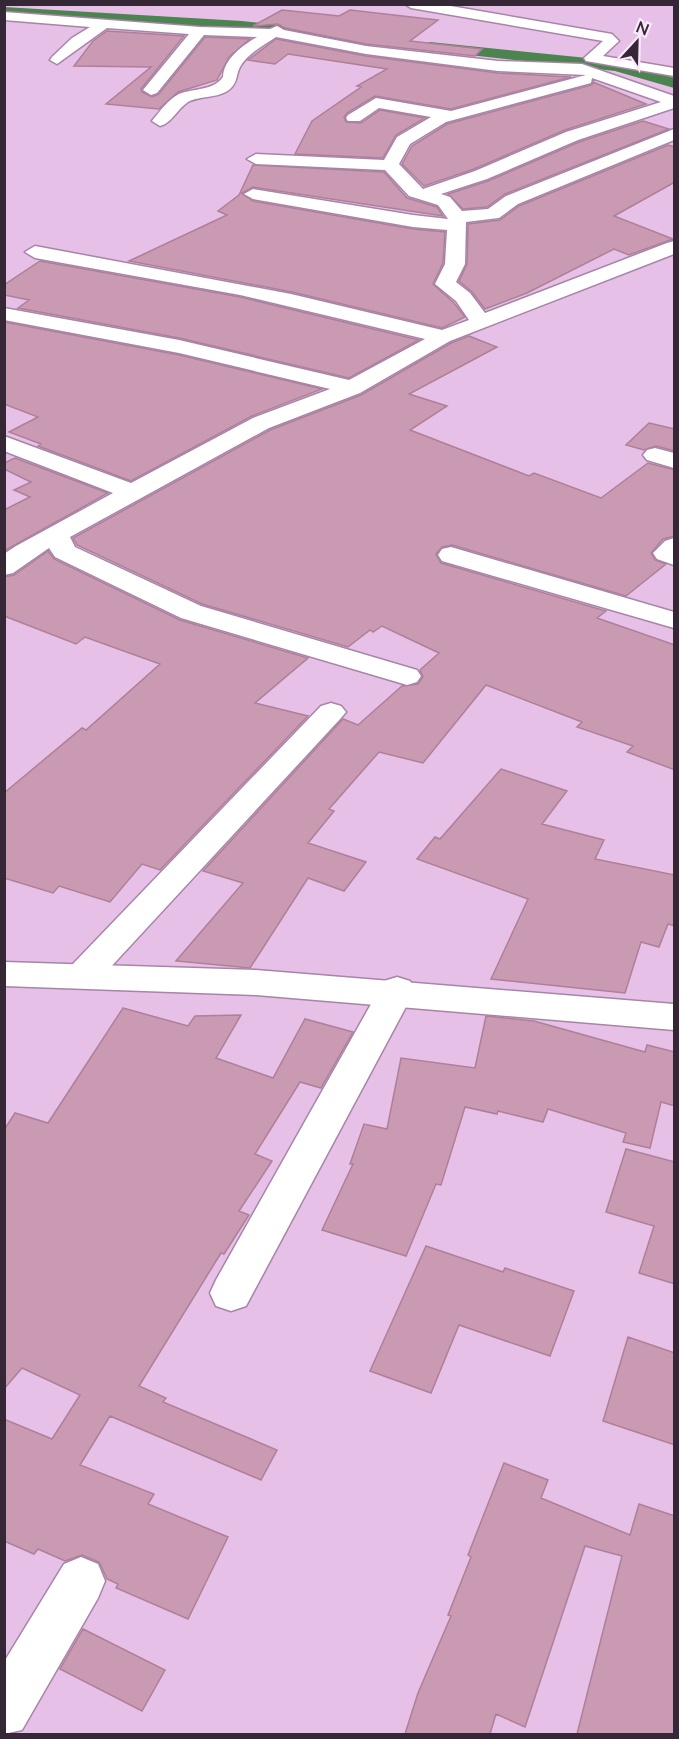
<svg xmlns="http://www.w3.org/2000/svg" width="679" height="1739" viewBox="0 0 679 1739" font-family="Lato,sans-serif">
<rect width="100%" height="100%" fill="#e6c0e6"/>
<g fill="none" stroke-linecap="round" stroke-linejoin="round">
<!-- canal -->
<path fill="#4c8450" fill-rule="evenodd" d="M4,7L242,21L357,33L365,38L357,43L242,31L4,17Z
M430,42L617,61L674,78V88L615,71L424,50L422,47L424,44Z"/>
</g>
<!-- building -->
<path fill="#ca9ab3" stroke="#ae7f98" stroke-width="1.5" d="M282,10L339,16L350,10L438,20L410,41L482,49L475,56L366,44L285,28L278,24L253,26Z
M107,31L184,36L141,89L142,92L152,97L159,94L205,37L250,39L229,57L217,80L178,92L159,109L106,104L151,67L74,66L93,41Z
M276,39L366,56L498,73L571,77L451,109L375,96L347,113L344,117L346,122L361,123L380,110L425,118L396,135L383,158L295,154L312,121L361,87L357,86L387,69L288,54L275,64L248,60Z
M593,82L646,104L565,130L474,169L424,186L402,164L412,146L447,124L592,85Z
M643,121L669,129L505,194L487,207L463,209L448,194L488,181L579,142Z
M668,145L675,147V182L614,216L673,239L629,255L614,249L527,293L485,309L472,292L459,281L467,264L468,224L500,220L519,206Z
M253,165L384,172L407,198L437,207L443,216L253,187L242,193L253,201L413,229L445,232L443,263L433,284L454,303L465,317L442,328L292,292L129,261L227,215L218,211L239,195Z
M40,261L240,297L419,340L349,378L179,338L18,308L29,300L4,295V285Z
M4,322L179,355L322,389L252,416L131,481L38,446L41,444L9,432L38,417L4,404Z
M469,336L497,347L409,394L447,406L410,430L529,476L534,473L601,498L648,463L675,470V536L663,539L651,553L655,560L666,564L626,596L452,545L442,547L436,554L441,563L606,611L597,618L675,645V770L627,752L633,746L577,727L582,722L486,685L423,763L379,752L329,809L334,811L308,843L366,862L344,891L308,878L250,968L176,961L243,883L203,871L343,719L358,725L402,686L418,684L423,677L420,670L439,653L382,626L373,632L370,630L348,647L202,604L77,545L73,538L270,430L361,395L451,343Z
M649,423L675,429V451L656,446L644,450L626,445Z
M15,458L108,493L4,551V510L30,497L14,490L31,482L4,469V463Z
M48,551L54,559L180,620L308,658L255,703L308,716L160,870L142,864L110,902L59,886L53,893L4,878V793L82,728L86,730L160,664L85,637L76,644L4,616V577L14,575Z
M501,769L567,791L542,824L604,840L595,859L675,875V926L668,924L659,947L641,942L625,993L491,979L528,899L417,859L435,837L440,839Z
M123,1008L188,1026L195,1016L241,1015L216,1058L273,1078L305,1019L353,1032L321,1088L300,1082L255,1154L272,1161L239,1211L249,1215L224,1254L221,1253L139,1386L166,1398L163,1402L277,1450L261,1480L110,1416L80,1465L154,1494L148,1504L228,1537L188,1619L116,1588L118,1584L107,1579L99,1562L82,1555L65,1561L38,1549L34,1554L4,1541V1419L52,1439L80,1395L22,1368L4,1389V1130L15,1113L48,1123Z
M486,1016L534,1021L645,1052L647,1045L675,1052V1106L661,1102L650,1148L623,1142L626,1133L548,1109L543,1122L498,1111L497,1114L465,1107L441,1185L436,1184L406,1256L322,1230L353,1164H350L364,1124L387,1129L401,1058L475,1068Z
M626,1149L675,1162V1284L639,1273L654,1226L606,1212Z
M426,1246L503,1272L505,1268L574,1291L550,1356L459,1325L431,1393L370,1371Z
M628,1337L675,1353V1445L603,1421Z
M504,1463L548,1480L541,1498L630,1535L639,1504L675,1516V1734H577L622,1556L585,1546L525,1727L496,1714L490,1734H405L418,1693L451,1616L448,1615L471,1557L468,1555Z
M83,1629L165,1670L142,1711L60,1669Z"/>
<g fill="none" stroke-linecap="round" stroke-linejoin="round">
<!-- minor casing -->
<g stroke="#a784a8" stroke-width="3">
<path id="minor" d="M405,4H439L612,34L619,41L603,56L674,68V76L586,61L584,58L603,41L411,8Z
M4,12L200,27L270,29L277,26L284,30L366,46L498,61L582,64L674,96V108L578,140L487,179L441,194L450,197L462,211L488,209L506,196L674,129V140L518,204L499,218L466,222L465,264L456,282L470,293L485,313L667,243L674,241V254L450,341L360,393L269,428L70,537L75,547L201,606L417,670L421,676L417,682L407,685L397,682L181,618L55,557L49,548L13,573L4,575V554L16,546L113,493L4,451V436L131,483L253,418L330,389L179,353L4,320V308L179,340L349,380L425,339L240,295L35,258L25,252L35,246L291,294L442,330L469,320L456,301L435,284L445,264L447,230L413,227L253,199L244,194L253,189L413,215L448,219L438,205L409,196L385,170L256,164L247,159L256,154L384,160L397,137L431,117L379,108L360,121H348L346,118L348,115L376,98L451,111L586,75L498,71L366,54L276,37C264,45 247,54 240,67C236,74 238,81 231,88C220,99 201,95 188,102C177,109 172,123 160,126L152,121C159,112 169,99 179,94C194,88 213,91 223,77C224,59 242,46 257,37L204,35L157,93L151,95L143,90L189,34L107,28L57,64L50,60L52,57L72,38L90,27L4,20ZM592,78L661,102L566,132L475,171L423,189L399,164L410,144L446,122L591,83Z
M655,448L674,453V468L647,460L643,455L647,450Z
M674,538V565L657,559L653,553L665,541Z
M451,547L674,612V628L442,561L438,555L442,549Z
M331,703L341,706L346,712L341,718L95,984L83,987L71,984L65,975L71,966L321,706Z
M397,977L410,981L415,990L246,1306L231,1311L216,1306L210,1293L216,1280L384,981Z
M81,1557L98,1564L105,1581L98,1598L22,1730L4,1734V1662L64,1564Z"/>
</g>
<!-- tertiary casing -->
<g stroke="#a784a8" stroke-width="3">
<path id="tertiary" d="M4,962L256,970L674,1004V1030L256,995L4,986Z"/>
</g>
<!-- minor -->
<use href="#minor" fill="#fff" fill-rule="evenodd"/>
<!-- tertiary -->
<use href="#tertiary" fill="#fff" fill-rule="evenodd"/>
</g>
<!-- border -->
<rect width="679" height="1739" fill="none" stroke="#362736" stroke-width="12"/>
<!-- north arrow -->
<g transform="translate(637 42) rotate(22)" stroke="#fbe8fb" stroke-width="4.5" paint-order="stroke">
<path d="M0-4.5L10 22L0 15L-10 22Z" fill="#362736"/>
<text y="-9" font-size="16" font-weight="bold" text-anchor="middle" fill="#362736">N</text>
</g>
</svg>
